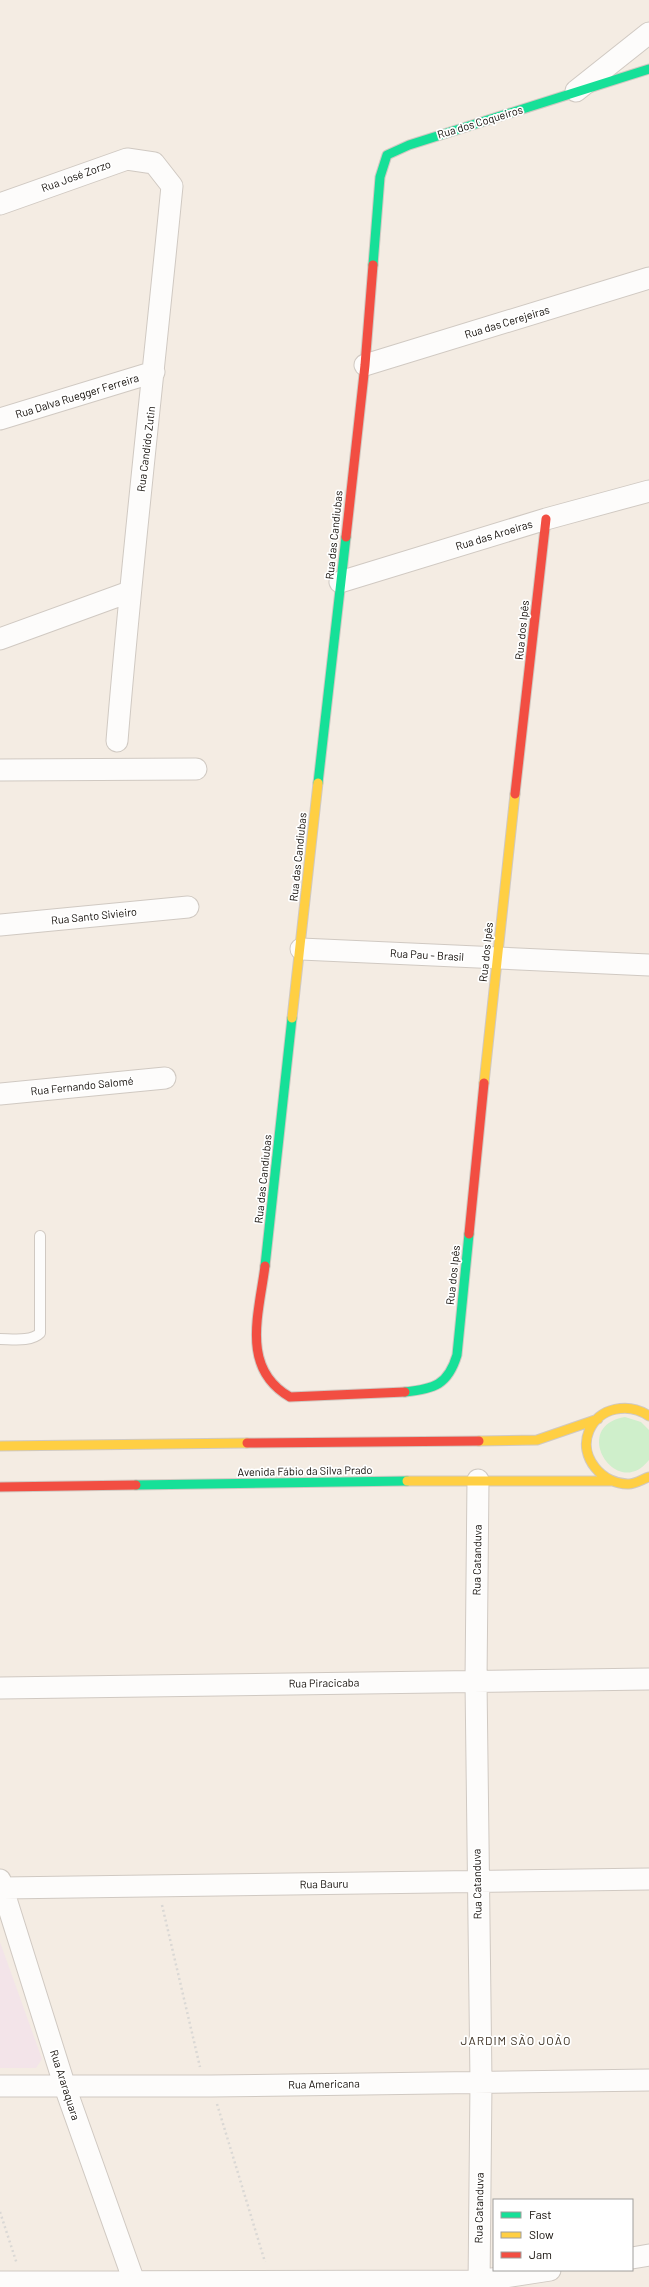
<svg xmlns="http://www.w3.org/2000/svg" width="649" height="2287" viewBox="0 0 649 2287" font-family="Barlow,sans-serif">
<rect width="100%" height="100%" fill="#f4ece3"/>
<!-- education -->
<path fill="#f3e4e9" d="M0,1942L42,2059L36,2068H0Z"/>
<!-- green -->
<path fill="#cfefcb" d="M625,1417L641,1422L649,1430V1460C616,1502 569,1426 625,1417Z"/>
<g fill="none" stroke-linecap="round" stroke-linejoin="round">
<!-- lane casing -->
<g stroke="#d0c9c2" stroke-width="12">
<path id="lane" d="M0,1339C12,1339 31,1342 40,1333V1236"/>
</g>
<!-- street casing -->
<g stroke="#d0c9c2" stroke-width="23">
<path id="street" d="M576,91L649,33
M0,204L127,159L154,163L172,186C154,371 132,556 117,741
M365,365L649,278
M0,419L154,372
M340,582L546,519L649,491
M0,639L129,592
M0,770L196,769
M0,925L188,907
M301,949L649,965
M0,1094L165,1078
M478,1480L476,1681L481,2082L479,2287
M0,1688L649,1679
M0,1880L65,2087L136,2287
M0,1890L3,1888L649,1879
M0,2086H211L649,2080
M632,2258L649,2255
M0,2282L479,2281L550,2270"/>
</g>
<!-- fast casing -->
<g stroke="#d0c9c2" stroke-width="11">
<path id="fast" d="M373,265L380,177L387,155L409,145L649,69
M318,783L346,537
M265,1266L292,1018
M405,1392C434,1389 448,1385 457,1355L469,1234
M136,1485L407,1481"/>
</g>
<!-- slow casing -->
<g stroke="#d0c9c2" stroke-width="11">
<path id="slow" d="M292,1018L318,783
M484,1083L515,794
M649,1416C629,1402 599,1407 589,1431C578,1457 603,1485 629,1484C635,1484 643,1479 649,1477
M479,1441L537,1440L598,1419
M0,1446L247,1443
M407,1481H610"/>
</g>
<!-- jam casing -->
<g stroke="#d0c9c2" stroke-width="11">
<path id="jam" d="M346,537L365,365L373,265
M515,794L546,519
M469,1234L484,1083
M265,1266C259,1314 240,1368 290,1397L405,1392
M247,1443L479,1441
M0,1487L136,1485"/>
</g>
<!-- path -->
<path stroke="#dad8d5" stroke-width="2.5" stroke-dasharray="2 3" stroke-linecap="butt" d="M162,1905L200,2067
M217,2104L265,2262
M0,2212L17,2264"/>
<!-- lane -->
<use href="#lane" stroke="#fdfcfb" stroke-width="10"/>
<!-- street -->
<use href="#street" stroke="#fdfcfb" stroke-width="21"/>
<!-- fast -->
<use href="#fast" stroke="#16e098" stroke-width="9"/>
<!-- slow -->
<use href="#slow" stroke="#ffcf43" stroke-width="9"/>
<!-- jam -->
<use href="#jam" stroke="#f24e42" stroke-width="9"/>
</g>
<g text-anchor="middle" stroke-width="3.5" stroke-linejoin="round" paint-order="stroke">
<!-- street labels -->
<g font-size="11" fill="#110c07" stroke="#fff">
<text transform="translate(480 122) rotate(-17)" y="4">Rua dos Coqueiros</text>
<text transform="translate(76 176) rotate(-20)" y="4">Rua José Zorzo</text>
<text transform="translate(507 322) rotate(-17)" y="4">Rua das Cerejeiras</text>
<text transform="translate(77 396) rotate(-17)" y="4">Rua Dalva Ruegger Ferreira</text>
<text transform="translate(146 449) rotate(-83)" y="4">Rua Candido Zutin</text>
<text transform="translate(334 535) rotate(-84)" y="4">Rua das Candiubas</text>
<text transform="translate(494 535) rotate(-17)" y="4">Rua das Aroeiras</text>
<text transform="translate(522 630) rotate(-84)" y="4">Rua dos Ipês</text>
<text transform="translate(298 857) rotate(-84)" y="4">Rua das Candiubas</text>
<text transform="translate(94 916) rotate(-6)" y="4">Rua Santo Sivieiro</text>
<text transform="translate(486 952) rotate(-84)" y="4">Rua dos Ipês</text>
<text transform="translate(427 955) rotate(3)" y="4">Rua Pau - Brasil</text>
<text transform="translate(82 1086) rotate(-6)" y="4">Rua Fernando Salomé</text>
<text transform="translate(263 1179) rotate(-84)" y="4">Rua das Candiubas</text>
<text transform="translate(453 1275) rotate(-84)" y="4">Rua dos Ipês</text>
<text transform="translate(305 1471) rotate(-1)" y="4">Avenida Fábio da Silva Prado</text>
<text transform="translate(477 1560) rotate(-89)" y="4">Rua Catanduva</text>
<text transform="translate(324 1683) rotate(-1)" y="4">Rua Piracicaba</text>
<text transform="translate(324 1884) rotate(-1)" y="4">Rua Bauru</text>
<text transform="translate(477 1884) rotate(-91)" y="4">Rua Catanduva</text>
<text transform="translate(324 2084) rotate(-1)" y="4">Rua Americana</text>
<text transform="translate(65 2085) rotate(72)" y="4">Rua Araraquara</text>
<text transform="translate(479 2208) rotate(-89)" y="4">Rua Catanduva</text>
</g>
<!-- neighbourhood labels -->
<g font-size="12" letter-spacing="1" fill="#3e3224" stroke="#fff">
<text x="516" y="2045">JARDIM SÃO JOÃO</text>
</g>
</g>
<!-- legend -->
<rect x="493" y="2199" width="140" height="72" fill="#ffffff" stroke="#a09e9c"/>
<rect x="501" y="2212" width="20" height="6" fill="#16e098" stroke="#a09e9c"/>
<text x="529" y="2219" font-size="12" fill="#110c07">Fast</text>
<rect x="501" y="2232" width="20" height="6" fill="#ffcf43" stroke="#a09e9c"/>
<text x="529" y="2239" font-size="12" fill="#110c07">Slow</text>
<rect x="501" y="2252" width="20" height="6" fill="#f24e42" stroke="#a09e9c"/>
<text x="529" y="2259" font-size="12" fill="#110c07">Jam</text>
</svg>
